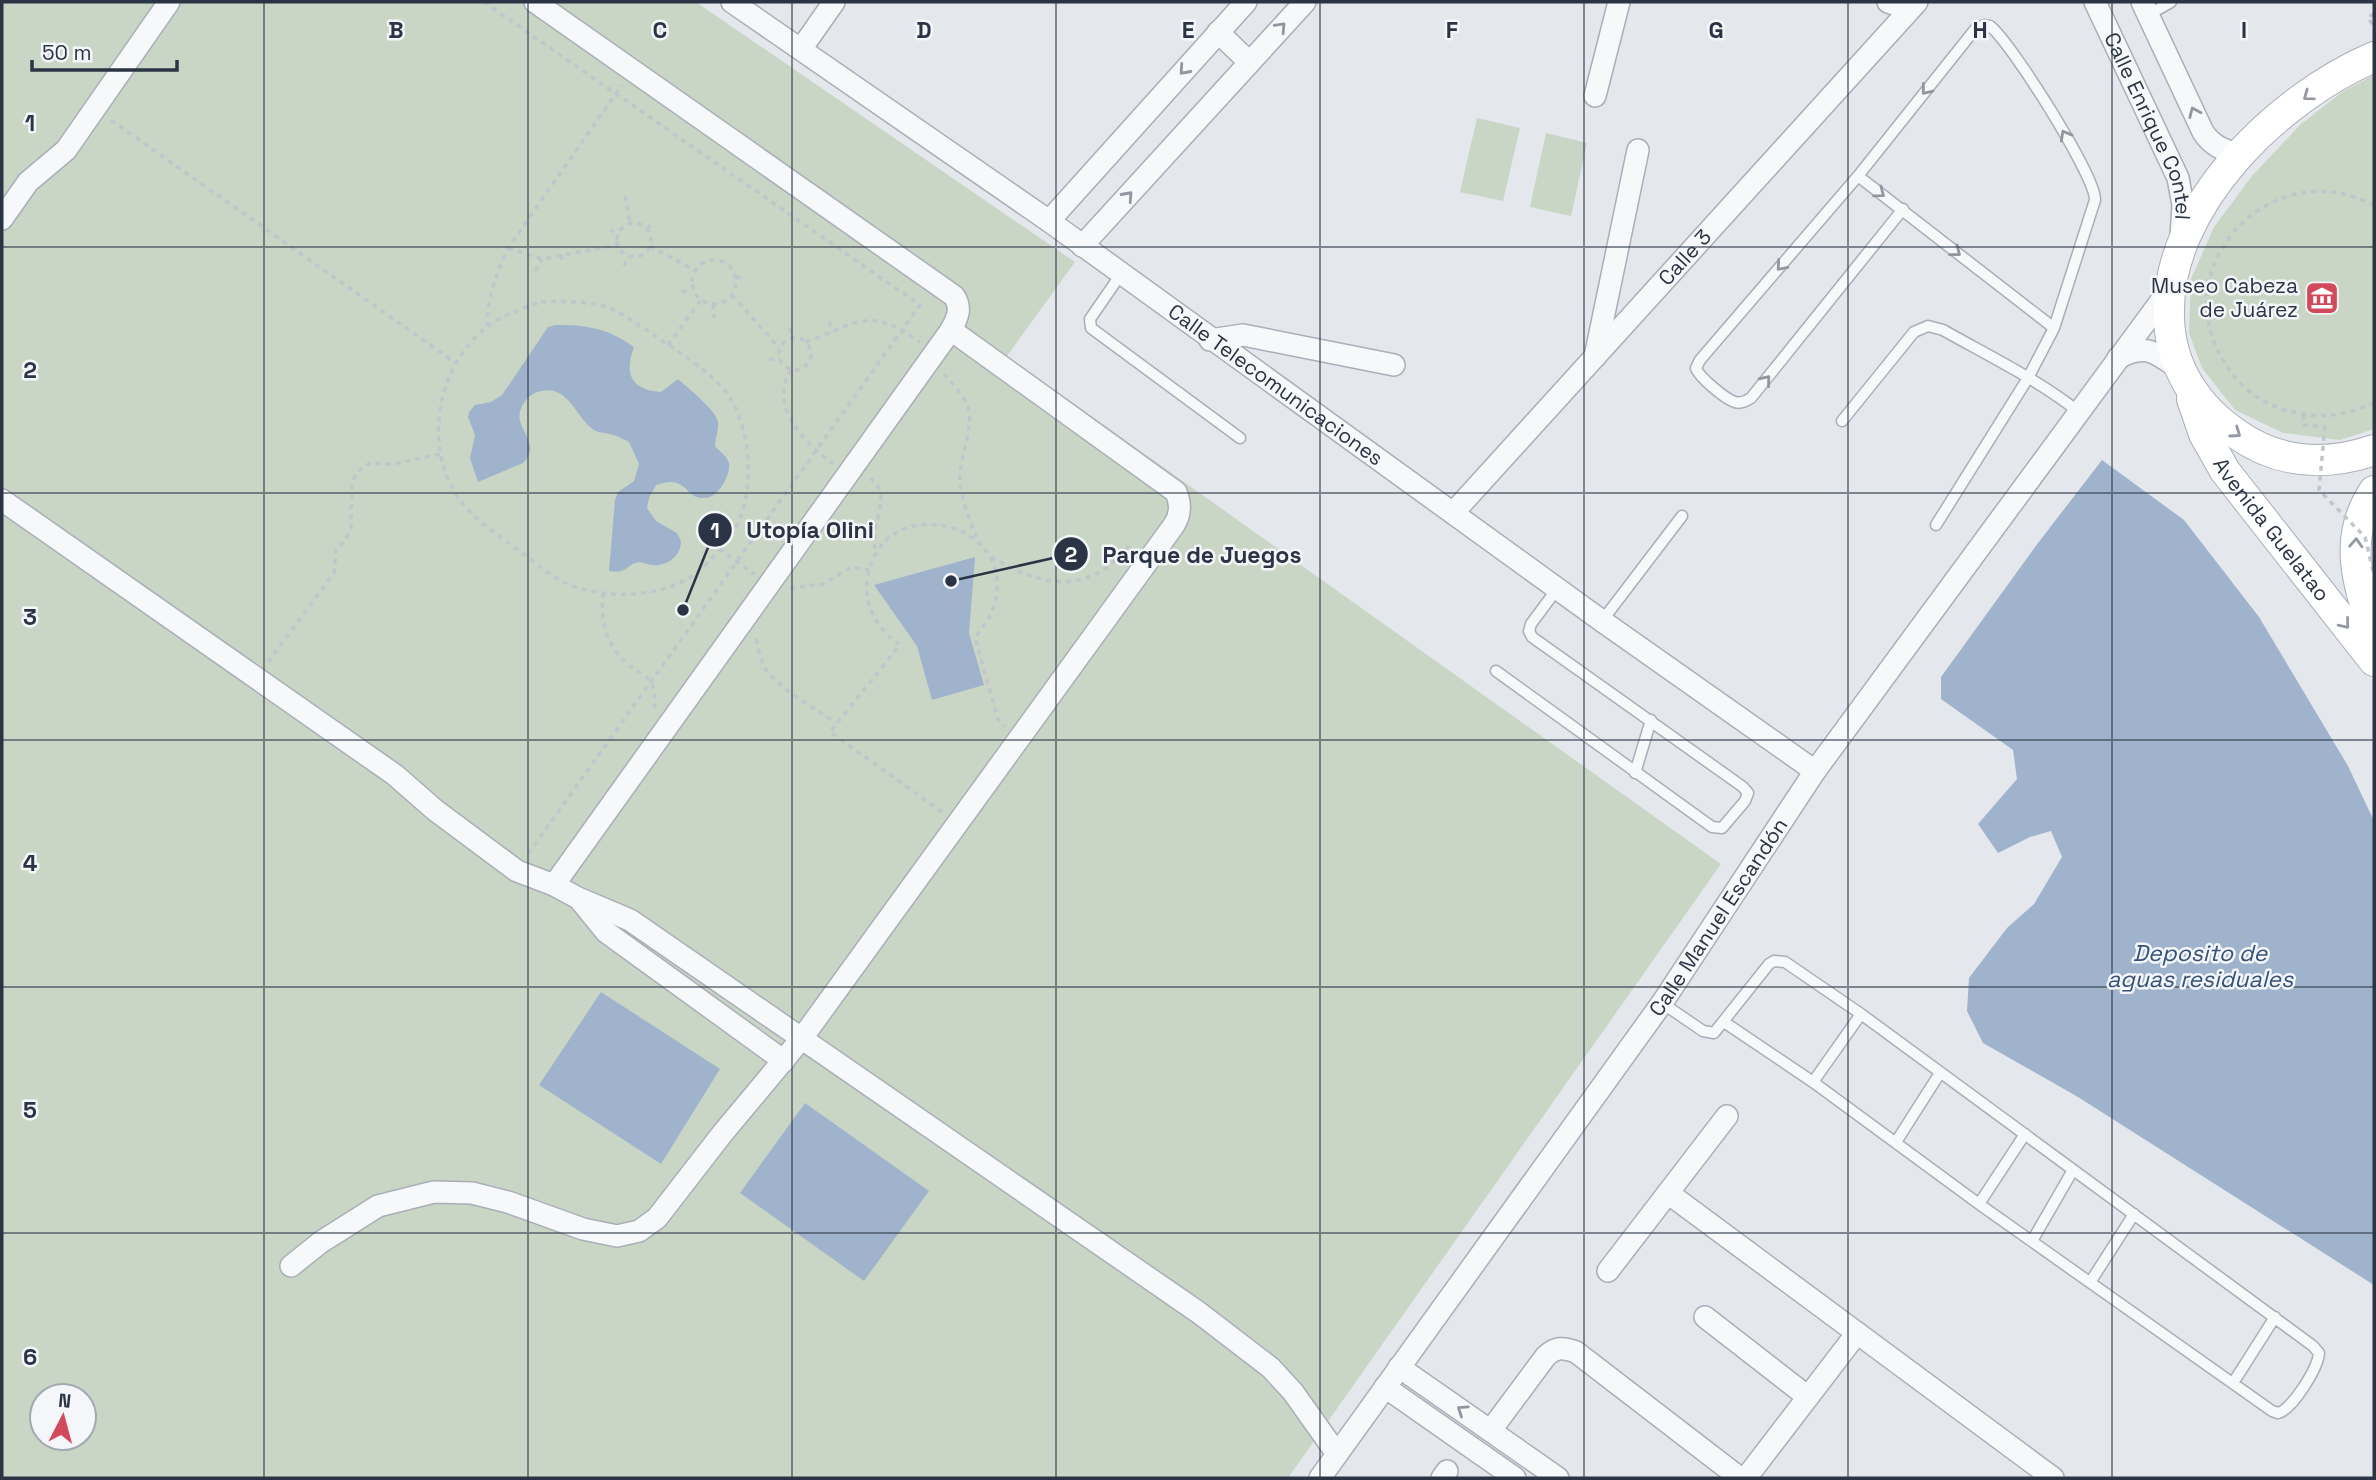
<svg xmlns="http://www.w3.org/2000/svg" width="2376" height="1480" viewBox="0 0 2376 1480" font-family="'Space Grotesk',sans-serif">
<rect width="100%" height="100%" fill="#e4e7ec"/>
<!-- green -->
<path fill="#c9d6c5" fill-rule="evenodd" d="M2,2H696L1075,262L1007,356L1721,864L1288,1478H2ZM42,1396H84V1438H42Z
M2374,75V429L2340,440L2283,433L2235,410L2202,368L2189,333L2191,279L2214,227L2252,176L2300,125L2342,92Z
M1477,118L1520,128L1503,201L1460,192Z
M1546,133L1587,143L1571,216L1530,207Z"/>
<!-- water -->
<path fill="#9fb4cc" d="M555,325C584,324 611,329 634,347C624,374 631,390 661,392L678,379C688,388 716,410 718,422C719,430 715,438 715,446C719,451 727,456 729,463C731,474 719,497 706,498C683,500 689,473 656,485L649,498L647,508L656,521L677,533L681,541C681,557 666,567 651,565C650,565 640,562 640,562C627,563 629,574 609,571L615,500L618,492L634,481L639,464L629,442C623,439 616,435 609,434C603,432 599,433 594,430C575,418 568,380 535,393C524,398 516,413 521,424C527,439 537,449 523,463L478,482L470,458L475,435L468,417L469,412L475,405L491,402L502,395L548,327Z
M2102,460L2184,520L2259,617L2348,766L2374,821V1285L2078,1097L1983,1043L1967,1011L1969,978L2007,928L2034,904L2062,857L2051,831L2030,837L1998,853L1978,824L2017,779L2013,750L1941,699V677L2038,543Z
M975,557L969,633L984,685L932,700L917,646L874,585Z
M601,992L720,1069L661,1164L539,1085Z
M805,1103L929,1191L864,1281L740,1193Z"/>
<g fill="none" stroke-linecap="round" stroke-linejoin="round">
<!-- service casing -->
<g stroke="#a9aeb7" stroke-width="13">
<path id="service" d="M2148,15L2171,2
M1858,176L2054,328
M1903,209L1751,398C1746,401 1741,404 1735,402C1725,399 1699,377 1696,368L1700,360L1858,176L1976,28L1985,25L1990,26C2011,42 2096,177 2095,200L2054,328L2028,378L1936,525
M1121,274L1090,319L1091,328L1240,438
M1842,421L1914,332L1928,326L1943,330C1989,356 2039,380 2080,413
M1602,621L1682,516
M1496,671L1712,827L1722,828L1745,801L1748,793L1743,787L1532,637L1529,631L1531,624L1557,589
M1635,773L1651,720
M1662,1003L1703,1031L1714,1033L1769,964L1774,961L1785,962L1861,1014L2313,1346L2319,1353C2318,1368 2292,1410 2278,1413L2272,1411L1979,1204L1813,1082L1724,1022
M1813,1082L1861,1014
M1896,1142L1940,1073
M1979,1204L2025,1134
M2032,1241L2073,1170
M2091,1281L2134,1214
M2233,1383L2275,1317"/>
</g>
<!-- minor casing -->
<g stroke="#a9aeb7" stroke-width="24">
<g id="minor">
<path d="M535,2L954,296C962,308 958,317 951,330L554,885"/>
<path id="s1" d="M732,2L1049,221L1602,621L1815,771"/>
<path d="M1888,2L1910,9"/>
<path id="s2" d="M2095,2L2178,178L2183,205L2181,236"/>
<path d="M2142,2L2203,132C2212,146 2225,152 2241,154"/>
<path d="M1218,32L1249,62"/>
<path d="M801,49L834,2"/>
<path d="M1595,96L1619,2"/>
<path d="M2,219L28,182L66,150L169,2"/>
<path d="M1049,221L1246,2"/>
<path d="M1082,246L1305,2"/>
<path d="M1210,340L1243,335L1394,365"/>
<path d="M1595,357L1638,150"/>
<path d="M2118,358C2145,343 2155,352 2178,368"/>
<path d="M2,500L395,775L435,810L517,871L554,885L578,898L630,920L1198,1312L1271,1368L1293,1392L1337,1454"/>
<path id="s3" d="M1453,513L1917,2"/>
<path d="M580,900L606,932L784,1061"/>
<path d="M1668,1193L2053,1478"/>
<path d="M291,1266L321,1242L378,1206L434,1192L472,1193L508,1202L583,1229L617,1236L639,1231L657,1218L722,1134L802,1038L1174,525C1181,514 1181,504 1176,492L951,330"/>
<path d="M1608,1271L1727,1116"/>
<path d="M1705,1317L1808,1397"/>
<path d="M1399,1367L1558,1478"/>
<path d="M1385,1387L1515,1478"/>
<path d="M1491,1430L1546,1356C1556,1347 1563,1347 1576,1352L1740,1478"/>
<path id="s4" d="M1320,1478L1662,1003L1815,771L2169,290"/>
<path d="M1442,1478L1447,1471"/>
<path d="M1746,1478L1857,1333"/>
</g>
</g>
<!-- secondary casing -->
<g stroke="#a9aeb7" stroke-width="32">
<g id="secondary">
<path d="M2374,57C2278,98 2165,206 2169,317C2170,367 2197,408 2238,435C2280,464 2327,466 2374,450"/>
<path id="s5" d="M2192,399L2204,434L2225,471L2374,661"/>
<path d="M2374,491C2342,539 2358,583 2374,633"/>
</g>
</g>
<!-- path -->
<path stroke="#c2c5cb" stroke-width="3.5" stroke-dasharray="5 5" stroke-linecap="butt" d="M484,2L920,305L528,854
M2374,14L2368,17L2374,28
M111,120L456,363
M625,196L630,223
M2374,205C2269,151 2160,269 2228,368C2240,387 2260,402 2282,409C2313,419 2345,418 2374,402
M617 240a17 17 0 1 1 34 0a17 17 0 1 1-34 0Z
M610,229L617,235
M647,229L653,222
M650,246L694,270
M508,248L542,259L617,245
M561,255L563,264
M692 282a22 22 0 1 1 44 0a22 22 0 1 1-44 0Z
M624,266L628,256
M535,271L542,259
M736,278L745,276
M682,292L692,289
M732,295L779,348
M541,302C562,301 583,301 604,306C622,312 638,325 654,335C676,350 699,365 718,383C752,415 758,494 733,532C722,548 706,567 689,578C653,598 604,600 566,583C547,574 531,559 514,547C491,530 467,515 453,489C424,437 440,362 488,326C503,315 523,308 541,302Z
M713,304L714,318
M829,322L833,332
M487,327C487,297 496,275 508,248L622,85
M790,328L791,338
M779 354a16 16 0 1 1 32 0a16 16 0 1 1-32 0Z
M806,342C860,322 868,306 920,342
M668,345L700,301
M769,360L779,357
M791,370C767,406 806,444 833,464
M944,374C953,385 966,397 969,411C973,434 958,458 960,482C962,502 970,522 978,540
M2304,415L2303,425L2325,426
M870,478C890,494 877,512 875,532C874,540 875,548 875,556
M719,549L754,574
M991,557C1022,575 1058,591 1094,575C1108,569 1118,557 1128,547L1133,551
M790,588L823,584L851,567L869,570
M603,593C600,623 607,647 631,667C638,672 648,676 652,684C656,692 655,702 654,711
M756,639C758,648 760,658 764,666C777,689 815,708 836,723
M268,662L334,573L336,549L345,541L351,528L352,482L358,471L370,463L393,464L441,454
M942,812L830,732L900,645C879,630 864,608 867,581C879,487 1021,520 994,606C990,619 982,628 975,638L998,719L1005,727"/>
<!-- service -->
<use href="#service" stroke="#f7f8fa" stroke-width="10"/>
<!-- minor -->
<use href="#minor" stroke="#f7f8fa" stroke-width="21"/>
<!-- secondary -->
<use href="#secondary" stroke="#fff" stroke-width="30"/>
<!-- path-bridge -->
<path stroke="#c2c5cb" stroke-width="3.5" stroke-dasharray="5 5" stroke-linecap="butt" d="M2325,426L2319,490L2365,537L2374,575"/>
</g>
<!-- one-way arrows -->
<defs><path id="oneway-chevron" d="M-2-3.5L2.5 0L-2 3.5" fill="none" stroke-width="1.6" stroke-linecap="round" stroke-linejoin="round" transform="scale(1.75)"/></defs>
<g stroke="#9196a0">
<use href="#oneway-chevron" transform="translate(1281 27) rotate(-47)"/>
<use href="#oneway-chevron" transform="translate(1184 70) rotate(132)"/>
<use href="#oneway-chevron" transform="translate(1926 90) rotate(129)"/>
<use href="#oneway-chevron" transform="translate(2194 112) rotate(-114)"/>
<use href="#oneway-chevron" transform="translate(2065 135) rotate(-119)"/>
<use href="#oneway-chevron" transform="translate(1880 193) rotate(37)"/>
<use href="#oneway-chevron" transform="translate(1128 196) rotate(-48)"/>
<use href="#oneway-chevron" transform="translate(1956 252) rotate(38)"/>
<use href="#oneway-chevron" transform="translate(1781 266) rotate(131)"/>
<use href="#oneway-chevron" transform="translate(1766 380) rotate(-51)"/>
<use href="#oneway-chevron" transform="translate(1462 1410) rotate(-146)"/>
</g>
<g stroke="#959aa2">
<use href="#oneway-chevron" transform="translate(2308 96) rotate(144)"/>
<use href="#oneway-chevron" transform="translate(2236 433) rotate(35)"/>
<use href="#oneway-chevron" transform="translate(2356 543) rotate(-87)"/>
<use href="#oneway-chevron" transform="translate(2345 624) rotate(51)"/>
</g>
<!-- grid -->
<path fill="none" stroke="#2b3445" stroke-width="2" stroke-opacity="0.55" d="M264,2V1478M528,2V1478M792,2V1478M1056,2V1478M1320,2V1478M1584,2V1478M1848,2V1478M2112,2V1478M2,247H2374M2,493H2374M2,740H2374M2,987H2374M2,1233H2374"/>
<!-- icons -->
<defs>
<g id="museum-square" transform="scale(1.75)"><rect x="-9" y="-9" width="18" height="18" rx="4" fill="#d1495b" stroke="#f4f6f9"/><path d="M0-6L6-3V-2H-6V-3ZM-5-1h2V3h-2ZM-1-1h2V3h-2ZM3-1h2V3H3ZM-6 4H6V6H-6Z" fill="#fff"/></g>
</defs>
<g fill-rule="evenodd">
<use href="#museum-square" x="2322" y="298"/>
</g>
<g text-anchor="middle" stroke-width="5" stroke-linejoin="round" paint-order="stroke">
<!-- street labels -->
<g font-size="21" fill="#2b3445" stroke="#f4f6f9">
<text dy="7" stroke="none"><textPath href="#s2" startOffset="136">Calle Enrique Contel</textPath></text>
<text dy="7" stroke="none"><textPath href="#s3" startOffset="345">Calle 3</textPath></text>
<text dy="7" stroke="none"><textPath href="#s1" startOffset="665">Calle Telecomunicaciones</textPath></text>
<text dy="7" stroke="none"><textPath href="#s5" startOffset="154">Avenida Guelatao</textPath></text>
<text dy="7" stroke="none"><textPath href="#s4" startOffset="688">Calle Manuel Escandón</textPath></text>
</g>
<!-- poi labels -->
<g font-size="21" fill="#2b3445" stroke="#f4f6f9" text-anchor="end">
<text x="2298" y="293">Museo Cabeza<tspan x="2298" dy="24">de Juárez</tspan></text>
</g>
<!-- water labels -->
<g font-size="23" font-style="italic" fill="#34527a" stroke="#f4f6f9">
<text x="2200" y="961">Deposito de<tspan x="2200" dy="26">aguas residuales</tspan></text>
</g>
</g>
<g font-size="23" text-anchor="middle" font-weight="bold" fill="#2b3445" stroke="#f4f6f9" stroke-width="5" stroke-linejoin="round" paint-order="stroke">
<text x="396" y="38">B</text>
<text x="660" y="38">C</text>
<text x="924" y="38">D</text>
<text x="1188" y="38">E</text>
<text x="1452" y="38">F</text>
<text x="1716" y="38">G</text>
<text x="1980" y="38">H</text>
<text x="2244" y="38">I</text>
<text x="30" y="131">1</text>
<text x="30" y="378">2</text>
<text x="30" y="625">3</text>
<text x="30" y="871">4</text>
<text x="30" y="1118">5</text>
<text x="30" y="1365">6</text>
</g>
<!-- callouts -->
<path fill="none" stroke="#2b3445" stroke-width="2.5" d="M683 610L715 530M951 581L1071 554"/>
<g fill="#2b3445" stroke="#f4f6f9" stroke-width="2.5">
<circle cx="683" cy="610" r="7"/>
<circle cx="951" cy="581" r="7"/>
<circle cx="715" cy="530" r="18"/>
<circle cx="1071" cy="554" r="18"/>
</g>
<g font-size="21" text-anchor="middle" font-weight="bold" fill="#fff">
<text x="715" y="538">1</text>
<text x="1071" y="562">2</text>
</g>
<g font-size="23" text-anchor="middle" font-weight="bold" fill="#2b3445" stroke="#f4f6f9" stroke-width="5" stroke-linejoin="round" paint-order="stroke">
<text x="810" y="538">Utopía Olini</text>
<text x="1202" y="563">Parque de Juegos</text>
</g>
<!-- border -->
<rect width="2376" height="1480" fill="none" stroke="#2b3445" stroke-width="7"/>
<!-- north arrow -->
<g transform="translate(63 1417) rotate(6)"><circle r="33" fill="#f4f6f9" stroke="#a4a8b1" stroke-width="2"/>
<path d="M0-5L12 26L0 18L-12 26Z" fill="#d1495b"/>
<text y="-10" font-size="19" font-weight="bold" text-anchor="middle" fill="#2b3445">N</text>
</g>
<!-- scale -->
<path d="M32 60v10h145v-10" fill="none" stroke="#2b3445" stroke-width="3.5"/>
<text x="42" y="60" font-size="21" fill="#2b3445" stroke="#f4f6f9" stroke-width="5" paint-order="stroke">50 m</text>
</svg>
